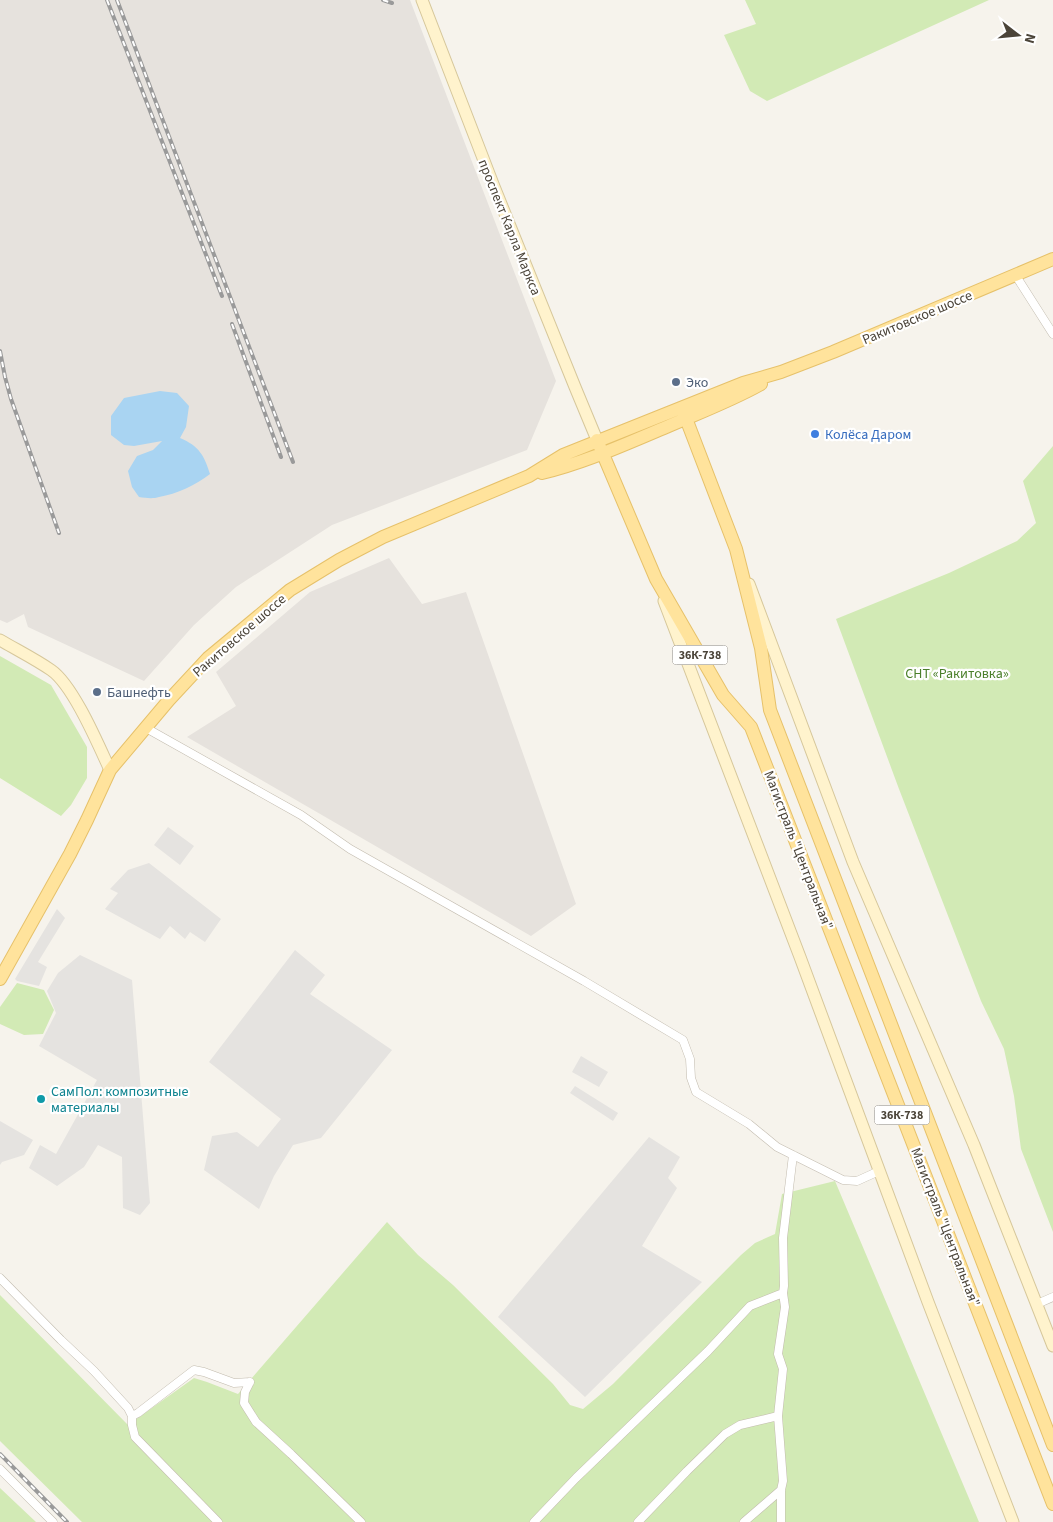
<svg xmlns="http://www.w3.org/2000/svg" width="1053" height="1522" viewBox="0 0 1053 1522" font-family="'Source Sans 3',sans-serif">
<rect width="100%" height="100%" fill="#f6f3ec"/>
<!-- industrial -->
<path fill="#e6e2dd" d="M0,0H410L556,381L527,450L332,525L236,587L194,625L144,681L28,627L24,614L7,623L0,620Z
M389,558L422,604L466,592L576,904L531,936L187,737L236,706L216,672L310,592Z"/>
<!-- green -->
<path fill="#d2eab5" d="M745,0H989L767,101L750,91L724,35L756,24Z
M1053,446V1232L1021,1149L1014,1096L1004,1049L981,1001L899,789L836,619L949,573L1017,541L1036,523L1023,481Z
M0,656L51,685L87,747V778L71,805L61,816L0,778Z
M17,983L44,990L54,1010L43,1034L24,1035L0,1024V1007Z
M835,1181L979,1522H82L0,1441V1295L128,1425L194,1378L207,1382L238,1394L387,1222L418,1255L453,1285L553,1384L570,1405L583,1409L613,1384L741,1255L755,1243L775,1234L782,1194Z
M0,1488L36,1522H0Z"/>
<!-- parking -->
<path fill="#e5e3e0" d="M168,827L194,846L180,865L154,845Z
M149,863L221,919L205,942L190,932L185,939L170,926L160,939L105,909L118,893L110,889L128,870Z
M57,909L65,918L38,962L47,967L39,986L17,981L15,979Z
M295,950L325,975L310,994L392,1050L321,1138L293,1145L274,1176L259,1209L204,1170L212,1136L237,1132L258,1147L281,1119L209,1062Z
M80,955L132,980L150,1203L140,1215L123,1208L122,1157L98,1145L84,1167L57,1186L29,1168L40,1145L56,1154L97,1080L39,1046L56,1013L47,991L58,973Z
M581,1056L608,1072L599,1087L572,1072Z
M575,1086L618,1113L613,1121L570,1093Z
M0,1121L33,1140L24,1155L2,1162L0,1165Z
M649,1137L680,1157L668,1178L677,1188L642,1246L702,1282L585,1397L498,1317Z"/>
<!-- water -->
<path fill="#a9d4f2" d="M160,391L177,393L189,406L186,427L180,438C199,446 204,455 210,474C196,485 177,494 159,497C153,499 146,498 139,497L132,487L128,471L137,456L153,450L162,441L134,446L124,445L111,435V416L124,398Z"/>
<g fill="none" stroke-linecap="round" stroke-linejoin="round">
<!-- street casing -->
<g stroke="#c2bbae" stroke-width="9">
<path id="street" d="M1016,276L1053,334
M146,728L301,815L350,849L584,981L683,1040L690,1059L691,1078L696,1092L749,1124L777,1147L843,1180L857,1181L879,1171
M0,1278L61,1340L94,1371L128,1408L132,1416L138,1413L194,1370L204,1372L234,1383L250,1382
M1037,1304L1053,1297
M250,1382L245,1392L244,1403L256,1422L291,1454L361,1522
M132,1416V1425L135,1437L218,1522
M0,1469L53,1522
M534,1522L576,1478L708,1351L750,1306L783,1293
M638,1522L687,1471L725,1434L740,1425L778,1416
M744,1522L781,1490
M781,1522V1490L783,1481L778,1416L783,1369L778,1354L785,1307L783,1293L784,1286L783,1238L793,1155"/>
</g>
<!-- secondary casing -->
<g stroke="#d6c79b" stroke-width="13">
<path id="secondary" d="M422,0L493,184L575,387L597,440
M749,584L853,862L974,1145L1053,1346
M664,601L800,957L928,1302L1013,1522
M0,640C17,650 35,659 51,670C73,685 98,744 110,770"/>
</g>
<!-- primary casing -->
<g stroke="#e6c16a" stroke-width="14">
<path id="primary" d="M682,408L736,549L761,648L770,710L1053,1445
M597,440L656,579L723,695L751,727L1053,1504
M542,473C584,463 623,445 664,428C696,414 731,401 761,384
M0,979L70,854L87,820L110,770L169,700L208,658L290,590L339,560L383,537L529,476L563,455L743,383L781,372L833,352L1053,259"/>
</g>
<!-- street -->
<use href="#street" stroke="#fff" stroke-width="8"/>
<!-- secondary -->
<use href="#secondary" stroke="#fff3cd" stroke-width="11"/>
<!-- primary -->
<use href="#primary" stroke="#ffe39c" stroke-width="12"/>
<!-- rail casing -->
<g stroke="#9a9a9a" stroke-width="4">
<path id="rail" d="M107,0L222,296
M117,0L293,462
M383,0L392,3
M232,324L281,457
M0,351L5,377L11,399L59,533
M0,1454L67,1522"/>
</g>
<!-- rail -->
<use href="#rail" stroke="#fff" stroke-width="2" stroke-dasharray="5.5" stroke-linecap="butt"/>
</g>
<!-- markers -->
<g fill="#5c6f8a" stroke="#fff" stroke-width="2">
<circle cx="676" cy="382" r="5"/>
<circle cx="97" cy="692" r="5"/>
</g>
<circle fill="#3f7fe0" stroke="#fff" stroke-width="2" cx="815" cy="434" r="5"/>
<circle fill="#0f9aa8" stroke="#fff" stroke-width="2" cx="41" cy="1099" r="5"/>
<g text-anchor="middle" stroke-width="4.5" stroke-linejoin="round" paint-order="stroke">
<!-- shield labels -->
<g fill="#fff" stroke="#817c74" stroke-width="1">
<rect x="672.5" y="645.5" width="55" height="19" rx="4"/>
<rect x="874.5" y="1105.5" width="55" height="19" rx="4"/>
</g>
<g font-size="12" font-weight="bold" fill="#4b4439">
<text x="700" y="659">36К-738</text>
<text x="902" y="1119">36К-738</text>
</g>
<!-- street labels -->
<g font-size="14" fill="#4b4439" stroke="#fff">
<text transform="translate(510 227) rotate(68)" y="5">проспект Карла Маркса</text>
<text transform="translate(917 317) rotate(-23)" y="5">Ракитовское шоссе</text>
<text transform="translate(239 635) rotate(-41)" y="5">Ракитовское шоссе</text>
<text transform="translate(799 850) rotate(69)" y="5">Магистраль "Центральная"</text>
<text transform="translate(946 1227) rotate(69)" y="5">Магистраль "Центральная"</text>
</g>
<!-- service labels -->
<g font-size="14" fill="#4e5e75" stroke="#fff" text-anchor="start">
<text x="686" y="387">Эко</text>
<text x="107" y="697">Башнефть</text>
</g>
<!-- shop labels -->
<g font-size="14" fill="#366cbe" stroke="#fff" text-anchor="start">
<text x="825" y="439">Колёса Даром</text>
</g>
<!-- park labels -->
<g font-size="14" fill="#4a7f2a" stroke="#fff">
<text x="957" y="678">СНТ «Ракитовка»</text>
</g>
<!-- culture labels -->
<g font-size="14" fill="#0d838f" stroke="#fff" text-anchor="start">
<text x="51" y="1096">СамПол: композитные<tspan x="51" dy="16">материалы</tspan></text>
</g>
</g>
<!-- north arrow -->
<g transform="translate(1018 35) rotate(106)" stroke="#ffffff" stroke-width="4" paint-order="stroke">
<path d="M0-4L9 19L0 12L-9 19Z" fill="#4b4439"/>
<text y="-8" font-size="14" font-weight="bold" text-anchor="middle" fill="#4b4439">N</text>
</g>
</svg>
